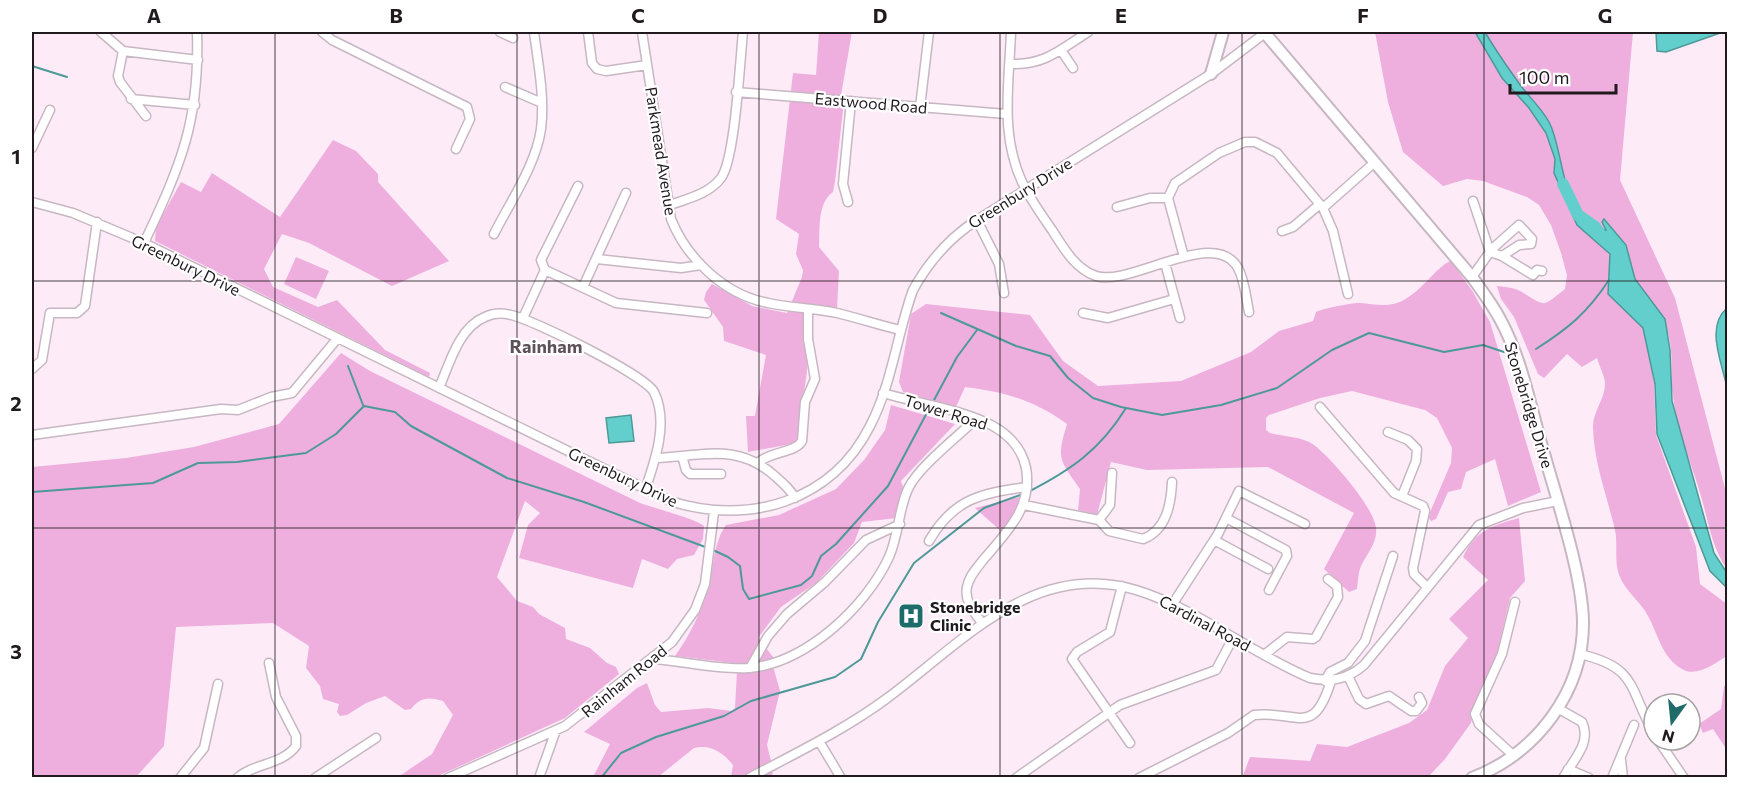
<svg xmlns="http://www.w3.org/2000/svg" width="1759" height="809" viewBox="0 0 1759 809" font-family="Commissioner,sans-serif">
<rect width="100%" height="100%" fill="#fdecf8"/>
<!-- green -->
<path fill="#eeafde" d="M819,32H852L841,95L843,110L835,182L833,192C817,203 820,230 819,247L839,271L837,308L807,306V371L797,443L748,452L746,416H755L766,355L724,341L723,327L704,300L706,292L712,284L752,306L787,313L802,277L803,270L796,254L799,234L776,219L793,73L816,75Z
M1375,32H1633L1620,180L1675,298L1727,496V569C1712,548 1709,524 1702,500C1693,466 1677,433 1673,397C1670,376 1674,354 1668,333L1647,345L1654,383L1656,435L1696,547L1700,584L1727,604V656C1715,663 1697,678 1682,669C1662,658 1658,634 1648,616C1640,601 1625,591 1619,575C1614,561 1618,544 1615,530C1607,496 1594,463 1593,428C1592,413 1605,399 1605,384C1605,376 1599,366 1597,358L1582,367L1567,354L1544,378L1538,374L1514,317L1501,299L1497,286C1504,287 1513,287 1520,291C1546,306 1540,309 1565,289L1567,275L1561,253L1551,225L1539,205L1527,197L1483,181L1467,179L1443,186L1403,152L1388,102Z
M333,140L356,151L378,174V182L449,261L392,286L309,243L282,234L264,269L273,287L318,307L337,300L385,350L430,373L429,377L155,241L156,227L181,182L201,192L212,173L280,217Z
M296,257L329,271L316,299L284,284Z
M1451,261L1473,292L1490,322L1541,492L1508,506L1495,459L1466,472L1461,489L1448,492L1436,519L1431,521L1428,517L1451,463L1452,448L1437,418L1425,410L1352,391L1320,398L1269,415L1266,418V430L1270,433C1284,437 1302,436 1314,445C1331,458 1374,507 1376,528C1378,542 1366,555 1361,566C1358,573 1358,582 1357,589L1349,592L1324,569L1354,513L1268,467L1147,470L1111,462L1097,515L1078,510L1080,489C1060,460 1056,460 1067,424C1034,400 1005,392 965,387L956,407L903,392L899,382L911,314L926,304L1030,315L1063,361L1098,386L1181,381L1251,352L1279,331L1313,321L1316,312C1319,309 1356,302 1360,303C1373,304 1384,307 1397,303C1419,296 1437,265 1451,261Z
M341,353L370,371L640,503C656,509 694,518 704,526L703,539L694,555L677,559L668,569L642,559L633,588L519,558L528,525L540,513L525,501L497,577L517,601L533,607L539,614L565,628L566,639L590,648L607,663L616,667L619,674L565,718L436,777H398L432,754L453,715L443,701C429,697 421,697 411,709L405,710L385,696L366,703L347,715L340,716L337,712L339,704L323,699L320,686L306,668L309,646L273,623L176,627L164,746L136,777H32V467L126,458L194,447L279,424Z
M891,405L955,424L901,481L905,492L897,518L862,522L854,543L816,583L781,607L758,638L774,658L750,665L675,656C690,635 700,614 708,588C714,568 713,543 726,525L779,515L836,489L864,460L885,430Z
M1019,497L1017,507L1002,532L975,508Z
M1519,518L1525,581L1510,598L1497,654L1474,705L1471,723L1445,759L1428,777L1242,778L1250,757L1310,761L1317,744L1347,747L1409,723L1427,710L1445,666L1468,638L1449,619L1488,580L1463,557C1476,530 1491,526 1519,518Z
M773,666L780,691L767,745L773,769L772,777H731L733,765C723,752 710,744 694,748L658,777H593L610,744L584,732L637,688L647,683L655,705L661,712L708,708L732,711L735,708L737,671Z
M1727,684V750L1713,729L1703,733L1699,724L1721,709L1724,686Z"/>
<!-- water -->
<path fill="#62cfcd" stroke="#4e9998" stroke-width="1.5" d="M1475,32H1485C1496,51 1508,68 1521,86C1530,98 1542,109 1549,122C1565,151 1561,229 1606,230L1602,222L1604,219L1626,245L1635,279L1665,319L1670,350L1672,401L1714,553L1727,573V588L1710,571L1657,434L1655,384L1643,328L1608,294L1610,254L1577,225L1554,173L1555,159L1546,133L1529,108L1502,78Z
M1656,32H1723L1666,52L1657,51Z
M1727,308V388C1722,362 1705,327 1727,308Z
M631,415L634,441L609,443L606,418Z"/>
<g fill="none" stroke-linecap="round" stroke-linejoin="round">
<!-- stream -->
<path stroke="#4e9998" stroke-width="2" d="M32,66L67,77
M941,313L1016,346L1050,356L1068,378L1093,398L1121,407L1162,415L1221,405L1277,388L1332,350L1369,333L1444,352L1483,345L1504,352
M1536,349C1569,328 1587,313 1609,280
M348,366L363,405
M933,402L957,357L977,330
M32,492L153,483L198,463L237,462L306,453L336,434L364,406L395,412L411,426L507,478L584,502L708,548
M1028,492C1071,470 1100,450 1126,408
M713,550L728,557L740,566L743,589L749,599L801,585L812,576L821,556L836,544L888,486L930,407
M601,778L621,753L656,737L724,716L751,701L835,677L861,659L878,622L914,563L984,508L1023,494"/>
<!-- river -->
<path stroke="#62cfcd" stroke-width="12" d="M1563,184L1578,215L1595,227L1604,239"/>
<!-- minor casing -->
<g stroke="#c7b7c2" stroke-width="11">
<path id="minor" d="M101,32L123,51L118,76L120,82L146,116
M322,32L332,40L467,107L470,119L456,149
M500,32L513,38
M588,32L592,63L597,69L606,71L647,65
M642,32L671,219C687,259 725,295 768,303C791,308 814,308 837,313C858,318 879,325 900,330
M1011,32C1009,86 999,138 1025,188C1033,203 1043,217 1052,230C1063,247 1075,269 1096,276C1131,287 1214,226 1238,268C1245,281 1246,298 1249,312
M1061,50L1073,68
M123,51L198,60
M1010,64C1045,65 1060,50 1088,32
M505,87L542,103
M736,92L1006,114
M131,99L195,105
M920,107L929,32
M32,148L50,110
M578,186L541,260L545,270L616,303L707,313
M1473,201L1490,252L1502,256L1533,275L1537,270L1542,271
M32,202L73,213L144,243L670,501C748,526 832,502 870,426C892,384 897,334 913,290C929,261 949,238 977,220L1211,74L1265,33
M848,202L843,184L851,101
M667,206C686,199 708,195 721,178C735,160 740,60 743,32
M1117,207L1150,198H1168
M1323,208L1375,162
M977,220L999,264L1004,293
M1282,231L1293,227L1320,204
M494,234C510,202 536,165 541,129C545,97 538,63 534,32
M144,243C181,165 200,120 197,32
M1184,257L1168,198L1175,183L1219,153L1245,142H1255L1277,153L1323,208L1333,231L1348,294
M597,259L681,268L701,265
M1165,263L1180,318
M1472,277L1492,249L1519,225L1532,239L1531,244L1519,245L1502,256
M583,287L626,193
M1083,313L1108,318L1174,299
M523,318L545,270
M32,369L42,360L50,313H77L85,306L97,222
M439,388C449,365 459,327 485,317C493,313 503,313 511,315C534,320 645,375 654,392C669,422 655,461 645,490
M883,393C916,403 962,409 993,426C1009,435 1022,449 1026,468C1033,507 1007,532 983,560C977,568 969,576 967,587C964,601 974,612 982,623
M1320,407L1394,493L1423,506L1425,511L1413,568L1414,574L1427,587
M1388,432L1408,440L1417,449L1416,461L1402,496
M32,435L221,409L238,410L271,397L292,393L337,339
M682,456L686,470L690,474H721
M656,458C703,456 738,442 776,477C784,484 790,489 795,498
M759,462C772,451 795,453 802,441L805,402L815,379L808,339V309
M1024,505L1099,520L1109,531L1143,539C1167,530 1171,503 1172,482
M1226,518L1286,550L1287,556L1269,590
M1099,520L1110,505L1112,473
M1214,540L1268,569
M929,541C953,499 981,493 1027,487
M1122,586L1110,632L1077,652L1072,659L1130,743
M1172,605L1218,534L1239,491L1305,524
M1580,654C1639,668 1628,689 1654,733
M1264,655L1287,637L1313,639L1316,637L1338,597L1337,586L1328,579
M653,659C684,661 717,670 748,668C805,664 866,607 889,557C899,535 899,505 909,487C919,467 958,436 976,419
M750,668L768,636L787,614L825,582L866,540L900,524
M1348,676L1359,699L1366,704L1389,696L1411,711H1416L1422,703L1419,697
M1325,681L1330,672L1348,663L1365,641L1393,556
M1559,709L1582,722C1592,743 1573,760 1563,778
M1658,740L1684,778
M819,741L841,778
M1514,756L1479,724L1475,714L1502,654L1515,602
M1621,760L1623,778
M1568,769L1589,778
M180,778L204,748L218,684
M237,778C254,763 282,765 296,746V736L276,697L269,663
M315,778L376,738
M448,778L565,726L672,642L695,610L705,584L714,512
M539,778L556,730
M749,778C796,753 844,730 886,699C961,644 1033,559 1136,590C1198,609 1250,653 1310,678C1331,682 1347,680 1364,665L1479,525L1523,508L1558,501
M1016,778L1120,705L1216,670L1233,638
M1139,778L1228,733L1254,715C1298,710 1313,739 1331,681
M1612,778L1634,725"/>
</g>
<!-- tertiary casing -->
<g stroke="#c7b7c2" stroke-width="14">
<path id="tertiary" d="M1264,32L1472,277C1482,291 1492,304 1500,319C1523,361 1531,411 1545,457C1558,503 1582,574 1583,621C1584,691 1537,753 1472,778
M1211,74L1223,32"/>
</g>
<!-- minor -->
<use href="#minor" stroke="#fff" stroke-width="8"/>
<!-- tertiary -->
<use href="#tertiary" stroke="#fff" stroke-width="10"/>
</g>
<!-- grid -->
<path fill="none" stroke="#201a1e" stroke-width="1.5" stroke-opacity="0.55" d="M275,32V778M517,32V778M759,32V778M1000,32V778M1242,32V778M1484,32V778M32,281H1728M32,528H1728"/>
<!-- icons -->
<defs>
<g id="hospital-square" transform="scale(1.35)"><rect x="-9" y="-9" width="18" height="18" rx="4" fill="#1e6b69" stroke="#fff"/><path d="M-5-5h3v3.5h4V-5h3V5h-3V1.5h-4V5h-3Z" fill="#fff"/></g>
</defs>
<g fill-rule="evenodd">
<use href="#hospital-square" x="911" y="616"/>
</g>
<g text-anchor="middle" stroke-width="4.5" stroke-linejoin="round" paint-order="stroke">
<!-- street labels -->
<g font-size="16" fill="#201a1e" stroke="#fff">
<text transform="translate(871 103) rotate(5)" y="6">Eastwood Road</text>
<text transform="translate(661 151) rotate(81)" y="6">Parkmead Avenue</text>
<text transform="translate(1020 193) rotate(-32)" y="6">Greenbury Drive</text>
<text transform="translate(186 265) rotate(26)" y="6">Greenbury Drive</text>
<text transform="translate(1529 405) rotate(73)" y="6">Stonebridge Drive</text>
<text transform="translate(946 412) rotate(17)" y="6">Tower Road</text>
<text transform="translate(623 477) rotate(25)" y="6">Greenbury Drive</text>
<text transform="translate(1205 623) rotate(28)" y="6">Cardinal Road</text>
<text transform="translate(624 681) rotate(-39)" y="6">Rainham Road</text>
</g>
<!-- poi labels -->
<g font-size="16" font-weight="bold" fill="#201a1e" stroke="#fff" text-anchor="start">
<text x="930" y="613">Stonebridge<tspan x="930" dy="18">Clinic</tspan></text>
</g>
<!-- neighbourhood labels -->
<g font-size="18" font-weight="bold" fill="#5e515b" stroke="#fff">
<text x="546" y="353">Rainham</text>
</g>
</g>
<!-- border -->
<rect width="1759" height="809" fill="none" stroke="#ffffff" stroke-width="66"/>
<!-- north arrow -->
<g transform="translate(1672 722) rotate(195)"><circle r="28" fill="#ffffff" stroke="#a6a3a5" stroke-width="1.5"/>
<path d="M0-4.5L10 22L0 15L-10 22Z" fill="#1e6b69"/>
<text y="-9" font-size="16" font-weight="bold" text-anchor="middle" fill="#201a1e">N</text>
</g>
<!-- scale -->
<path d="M1510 84v9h106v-9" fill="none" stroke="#201a1e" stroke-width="3"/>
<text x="1519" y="84" font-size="18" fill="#201a1e" stroke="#ffffff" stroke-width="4.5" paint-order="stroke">100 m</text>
<rect x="33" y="33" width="1693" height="743" fill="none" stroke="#201a1e" stroke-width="2"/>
<g font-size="20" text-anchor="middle" font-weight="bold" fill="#201a1e">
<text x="154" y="23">A</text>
<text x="396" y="23">B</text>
<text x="638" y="23">C</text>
<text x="880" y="23">D</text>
<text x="1121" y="23">E</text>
<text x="1363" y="23">F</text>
<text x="1605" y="23">G</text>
<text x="16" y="164">1</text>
<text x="16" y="411">2</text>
<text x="16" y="659">3</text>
</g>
</svg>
